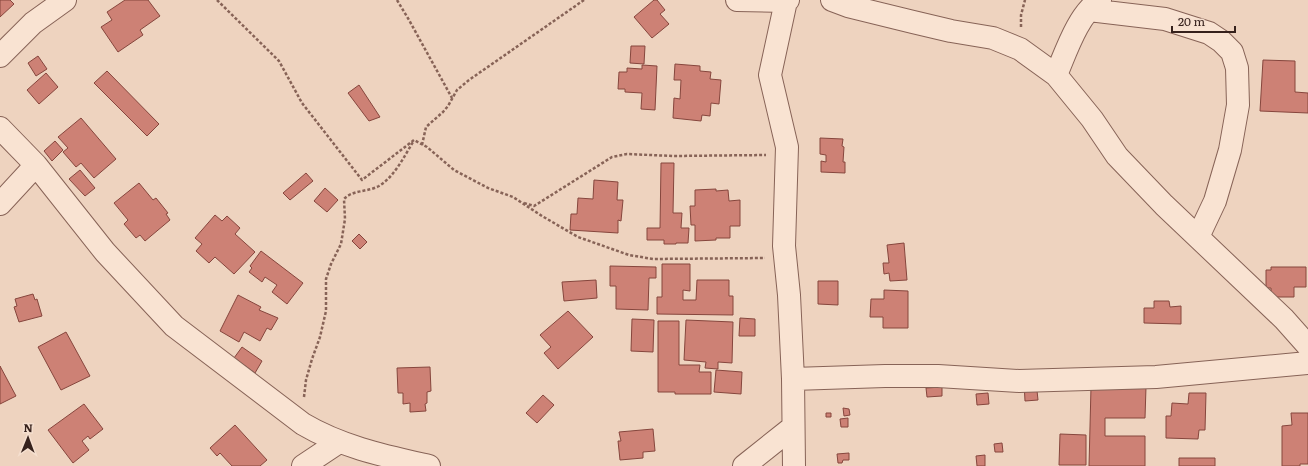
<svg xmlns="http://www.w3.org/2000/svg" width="1308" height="466" viewBox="0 0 1308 466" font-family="Literata,serif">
<rect width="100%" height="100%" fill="#eed3bf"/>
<!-- building -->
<path fill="#cd8175" stroke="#86463d" d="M0,0H10L14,4L0,17Z
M125,0H148L160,16L140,30L143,35L118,52L101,27L112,20L107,12Z
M654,0H657L665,10L660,14L669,24L652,38L634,17Z
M631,46H645L644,64L630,63Z
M38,56L47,69L36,76L28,63Z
M1263,60L1295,61V92L1308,93V113L1260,111Z
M675,64L700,66V71L711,72L710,79L721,80L719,104L711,103L710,116L702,115L701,121L673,118L674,98L680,99L681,80H674Z
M642,65L657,66L655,110L641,109L642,93L625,92V89H618L619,72H627V68L642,69Z
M107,71L159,124L147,136L94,83Z
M46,73L58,87L39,104L27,90Z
M359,85L380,117L369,121L348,93Z
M81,118L116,159L94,178L81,163L76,167L63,152L68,148L58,137Z
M820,138L843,139L842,146L844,147L843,162H845V173L821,172V161L826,162V155L820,154Z
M55,141L63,150L52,161L44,151Z
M661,163H674L673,213H682L681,228H689L688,243H676V244H664V240H647V228H660Z
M80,170L95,188L85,196L69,179Z
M306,173L313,181L290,200L283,193Z
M594,180L618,182L617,200H623L621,221L618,220V233L570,230L571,214H577L578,198L593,199Z
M139,183L153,200L156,198L168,213L166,214L170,220L145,241L140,235L136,238L124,224L128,220L114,203Z
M325,188L338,200L327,212L314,201Z
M716,189V191L728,190L729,201L740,200V226H730V238H716V240L695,241V225H691L690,206H695V190Z
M215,215L222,221L227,216L240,228L235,234L255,252L234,274L215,257L209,263L196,251L202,244L195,238Z
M359,234L367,242L360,249L352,241Z
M904,243L907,280L890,281L889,273L884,274L883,263H889L887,245Z
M261,251L303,283L287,304L272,292L277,285L265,277L262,282L249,272L252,268L250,266Z
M662,264H690V291L683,290V300H696L697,280H729V296H733V315L657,314V297H662Z
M610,266L656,267V278H649L648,310L616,309V286H610Z
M1271,267H1306V287H1294V297H1271V288H1266V270H1271Z
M596,280L597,298L564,301L562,282Z
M818,281H838V305L818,304Z
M884,290L908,291V328H883V317H870L871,299H884Z
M33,294L35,300L37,299L42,316L19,322L14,307L17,306L15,299Z
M238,295L261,307L259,310L278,318L271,330L267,328L260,341L244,332L239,342L220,331Z
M1154,301H1169L1170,307L1181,306V324L1144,323V308H1154Z
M568,311L593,337L558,369L544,353L551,347L540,335Z
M740,318L755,319V336H739Z
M632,319L654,320L653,352L631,351Z
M686,320L733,322L732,363L718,362V369L705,368L706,362L684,360Z
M658,321H679V365H700L699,372H711V394H675V392H658Z
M66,332L90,376L61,390L38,347Z
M242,347L262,361L255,373L234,358Z
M0,366L16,396L0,404Z
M430,367L431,391L427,392V403L425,404L426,411L410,412V403L403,404V393H398L397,368Z
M716,370L742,372L741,394L714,392Z
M1036,381L1038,400L1025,401L1024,382Z
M942,387V396L927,397L926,388Z
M1091,387H1146L1145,418H1105V436H1145V466H1089Z
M988,393L989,404L977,405L976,394Z
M1189,393H1206L1205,430H1199L1198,439L1166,438V416H1171L1172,403L1188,404Z
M543,395L554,405L537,423L526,413Z
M84,404L103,429L90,439L88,436L82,441L89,450L73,463L48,430Z
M843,408L849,409L850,415L844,416Z
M826,413H831V417H826Z
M1291,413H1308V464H1300V466H1282V426L1292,425Z
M848,418V427H841L840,419Z
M235,425L267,460L260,466H232L220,453L217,456L210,448Z
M653,429L655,451L643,452V458L620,460L618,441H621L619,432Z
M1060,434L1086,435V465H1059Z
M1002,443L1003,452H995L994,444Z
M849,453V460H843L842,463H838L837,454Z
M985,455V466H977L976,456Z
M1179,458H1215V466H1179Z"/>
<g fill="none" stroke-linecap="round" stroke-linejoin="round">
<!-- street casing -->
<g stroke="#876357" stroke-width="24">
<path id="street" d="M737,0L786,1
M788,0L786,1L770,75L787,147L784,246L789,295L793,379L794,466
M832,0L848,6L913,22L951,31L993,38L1020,49L1056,75L1092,119L1117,156L1164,205L1284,319L1308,346
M1089,10L1165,19L1209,33L1221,41L1232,52L1237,68L1238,105L1230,150L1215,201L1198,237
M0,56L33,23L65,0
M1056,75C1066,52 1078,14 1100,0
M0,128L36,165L105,252L174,326L303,424C342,447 385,456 429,466
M0,204L36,165
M793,379L885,376H938L1019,381L1156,377L1308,363
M303,466L339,442
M744,466L793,427"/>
</g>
<!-- path -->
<path stroke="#876357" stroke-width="2.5" stroke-dasharray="3 2" stroke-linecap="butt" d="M217,0L279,61L302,103L362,180L414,140L427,147L454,170L488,188L513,197L542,216L578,237L629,255L653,259L765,258
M397,0L409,20L452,98
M1021,27V15L1025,0
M422,145L426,127L443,112L448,106L457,90L469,80L584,0
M524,203L534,206L612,157L627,154L673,156L766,155
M304,397L306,380L312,359L320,337L326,311V279L331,264L341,244L345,219L344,199C352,190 368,192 379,186C394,177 404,157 413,142"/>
<!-- street -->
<use href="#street" stroke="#f9e3d2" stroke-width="22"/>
</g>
<!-- north arrow -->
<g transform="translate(28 438) rotate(1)" stroke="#f5dfcf" stroke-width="3" paint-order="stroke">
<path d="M0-3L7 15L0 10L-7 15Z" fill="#36211c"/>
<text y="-6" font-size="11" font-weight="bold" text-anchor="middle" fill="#36211c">N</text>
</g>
<!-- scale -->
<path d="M1172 26v6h63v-6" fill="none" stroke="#36211c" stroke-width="2"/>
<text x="1178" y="26" font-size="12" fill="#36211c" stroke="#f5dfcf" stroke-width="3" paint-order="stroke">20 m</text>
</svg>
